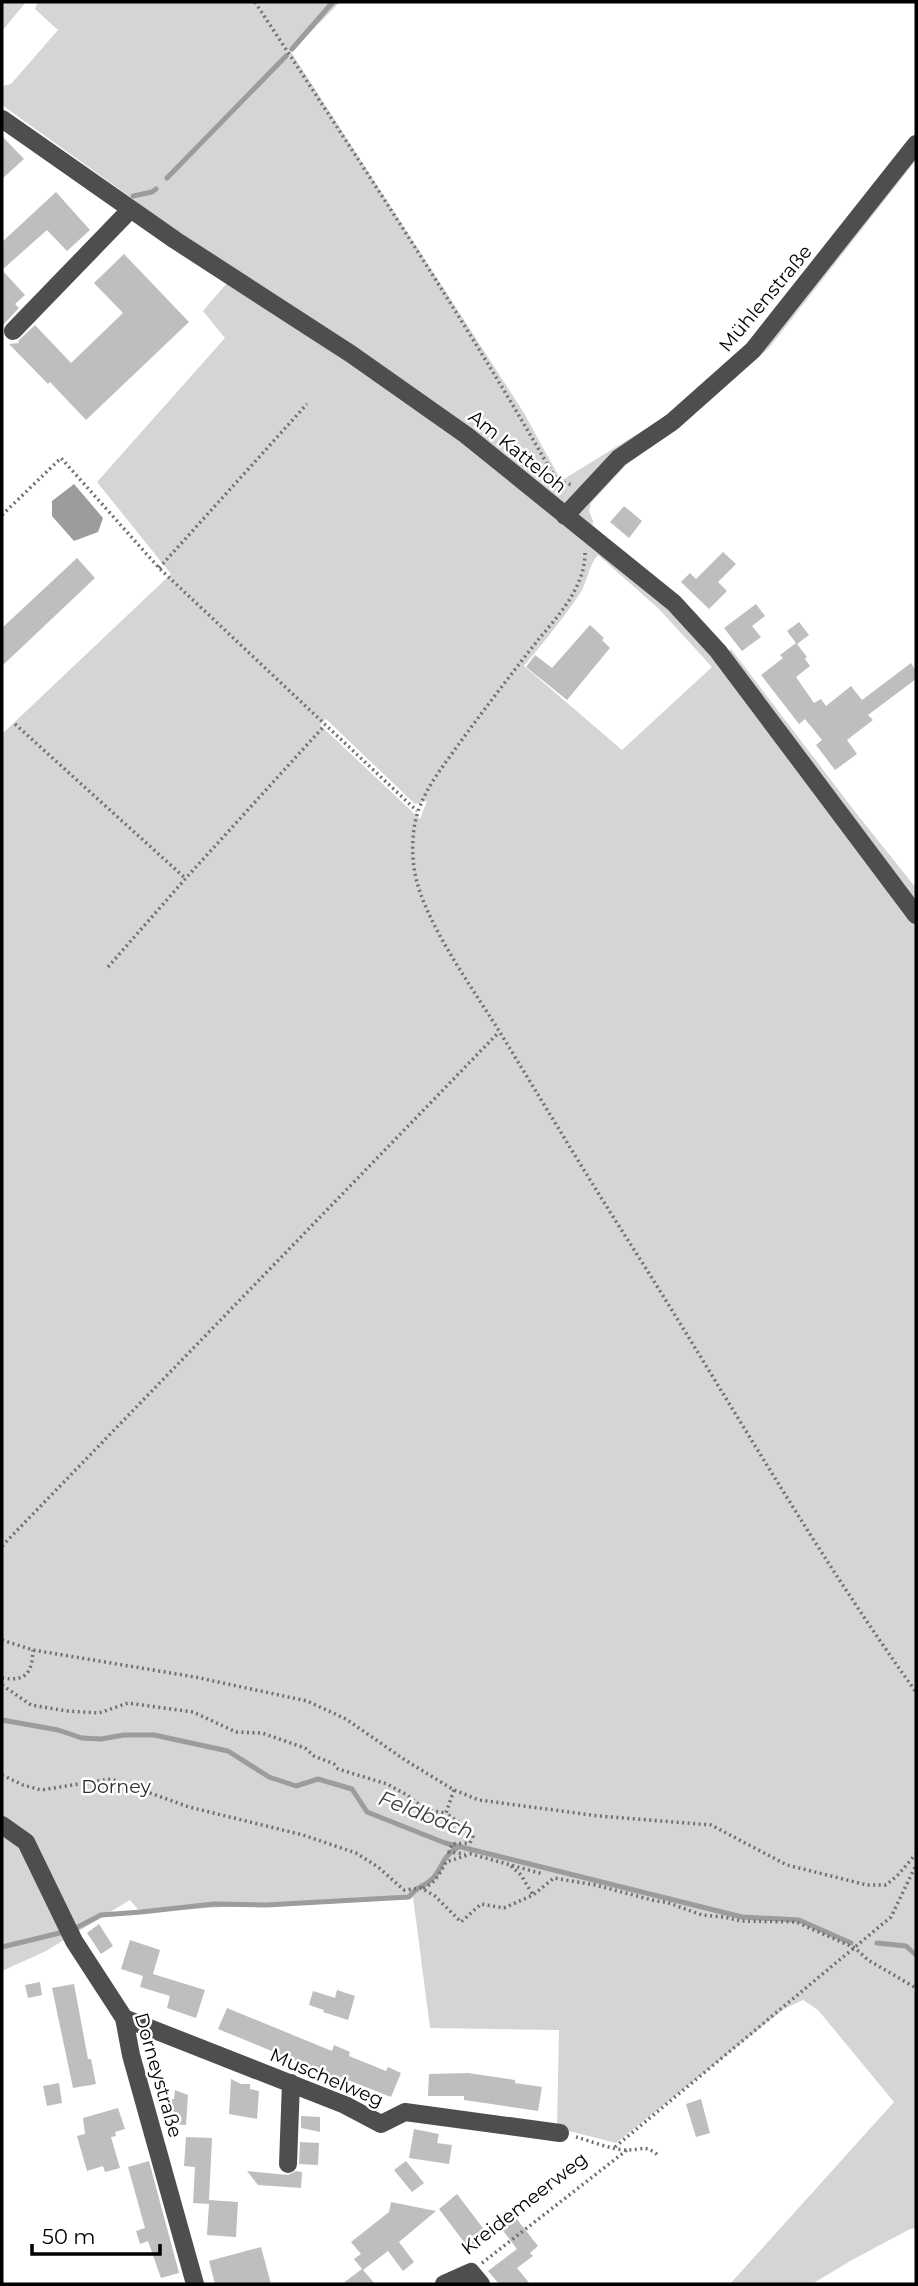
<svg xmlns="http://www.w3.org/2000/svg" width="918" height="2286" viewBox="0 0 918 2286" font-family="Montserrat,sans-serif">
<rect width="100%" height="100%" fill="#fff"/>
<!-- green -->
<path fill="#d5d5d5" fill-rule="evenodd" d="M2,2H26L2,31Z
M38,2H340L291,52L524,413L559,477L564,479L668,415L738,353L811,270L916,135V160L769,348L679,428L627,464L591,503L589,511L593,521L591,543L671,610L717,662L731,649L856,813L916,888V2228L910,2229L852,2260L812,2284H730L894,2102L818,2010L803,2000L784,2009L616,2143L557,2128L559,2030L430,2028L413,1897C322,1903 232,1905 141,1913L130,1900L46,1951L2,1971V734L171,574L97,482L225,338L203,311L227,283L133,199L2,105V86L11,84L58,30L35,9ZM598,555L659,609L712,667L622,750L524,666C543,643 562,620 579,595C588,582 588,566 598,555ZM326,719L415,804L427,801L420,819L320,725Z"/>
<!-- water -->
<path fill="#9c9c9c" d="M74,484L103,518L98,532L74,541L52,516V501Z"/>
<g fill="none" stroke-linecap="round" stroke-linejoin="round">
<!-- stream -->
<path stroke="#9c9c9c" stroke-width="5" d="M292,49L333,2
M167,178L286,56
M133,196L152,192L156,189
M2,1720L58,1730L82,1738L101,1739L124,1735H154L228,1751L269,1777L296,1786L318,1779L352,1789L367,1812L445,1843L742,1917L799,1920L851,1943
M877,1943L906,1946L916,1955
M2,1947L72,1930L101,1915L141,1912L214,1904L266,1905L409,1897C419,1884 423,1888 432,1879C443,1869 440,1858 458,1847"/>
</g>
<!-- building -->
<path fill="#bebebe" d="M2,136L24,159L2,179Z
M56,192L90,230L67,251L47,230L2,270L25,295L15,304L19,308L3,325L2,323V242Z
M124,254L189,322L86,420L50,382L48,384L9,344L19,343L18,341L35,325L71,363L123,313L94,283Z
M624,506L642,521L629,538L610,522Z
M723,552L736,564L718,582L727,591L709,609L681,582L690,573L696,579Z
M77,558L95,578L2,666V628Z
M756,604L765,616L752,626L761,637L742,651L724,628Z
M799,622L809,635L797,644L807,657L805,659L810,666L796,677L814,703L821,699L826,706L851,686L862,700L911,663L916,671V679L868,715L873,720L847,740L857,754L835,770L816,745L822,740L805,719L799,724L761,675L783,658L780,655L796,643L787,631Z
M590,625L604,638L602,640L610,648L567,700L526,667L535,655L552,668Z
M99,1924L113,1946L101,1954L87,1933Z
M130,1940L160,1950L153,1974L205,1990L196,2018L167,2008L170,1996L140,1987L143,1976L121,1969Z
M40,1982L42,1995L28,1998L25,1985Z
M74,1984L88,2059H91L96,2084L73,2088L52,1988Z
M337,1990L355,1996L348,2020L323,2012L324,2010L309,2005L313,1991L335,1998Z
M227,2008L332,2051L334,2045L350,2052L349,2056L386,2071L388,2067L401,2073L391,2097L340,2077V2079L218,2029Z
M468,2073L515,2080V2083L542,2087L538,2111L464,2100V2096H428L429,2074Z
M231,2079L241,2084H250V2089L259,2091L257,2119L229,2114Z
M59,2083L62,2103L47,2106L43,2086Z
M175,2090L188,2095L186,2125L172,2124V2099H174Z
M701,2099L710,2133L696,2137L686,2104Z
M118,2108L125,2129L115,2132L116,2136L111,2137L120,2168L105,2172L103,2166L87,2171L77,2136L85,2134L83,2118Z
M301,2116L320,2117V2132L301,2128Z
M414,2129L439,2134L437,2143L452,2145L449,2164L409,2158Z
M186,2137L212,2138L209,2200L238,2202L236,2237L207,2235L209,2204L193,2203L195,2167L184,2166Z
M300,2142L319,2143L318,2165L299,2164Z
M149,2161L179,2273L161,2278L148,2241L140,2244L136,2231L145,2228L128,2167Z
M406,2161L424,2183L412,2192L394,2170Z
M247,2171L288,2175L296,2171L302,2172L301,2188L258,2185Z
M457,2194L489,2236L470,2250L439,2209Z
M391,2202L436,2211L399,2242L414,2262L403,2271L388,2251L363,2270L375,2284H342L362,2269L354,2259L361,2254L351,2242L389,2212Z
M512,2213L538,2246L530,2253L533,2256L517,2268L530,2284H499L488,2271L517,2249L498,2224Z
M261,2247L271,2284H215L209,2261Z"/>
<g fill="none" stroke-linecap="round" stroke-linejoin="round">
<!-- path -->
<path stroke="#707070" stroke-width="3.5" stroke-dasharray="2 3.5" stroke-linecap="butt" d="M255,2C357,158 462,314 554,476L562,482L572,485
M2,515L61,458L159,568L417,811
M585,553C585,587 558,616 538,640C512,673 486,707 461,741C442,768 418,796 414,829C411,852 413,873 421,895C438,941 475,992 501,1034C542,1101 582,1168 624,1234C722,1387 810,1545 916,1692
M159,568L307,404
M15,724L185,878
M108,967L186,878L325,725
M2,1546L499,1032
M2,1640L33,1650L195,1677L307,1701L346,1719L405,1760L454,1790L479,1800L599,1816L711,1825L787,1865L867,1885H886L897,1876L916,1854
M2,1678C27,1682 32,1672 33,1650
M2,1685L31,1705L67,1711L99,1713L128,1703L193,1712L236,1732L262,1733L305,1748L314,1756L334,1764L338,1769L387,1784L407,1795L426,1810L446,1813
M2,1775L23,1785L41,1790L111,1779L189,1807L303,1835L356,1853L378,1867L404,1890L421,1888L435,1896L461,1922L481,1904L504,1908L533,1895L554,1878L595,1885L656,1901L666,1902L702,1915L724,1917L741,1921L796,1922L855,1948L868,1960L916,1988
M454,1790L446,1813L471,1831L473,1836L470,1843L452,1844L449,1852L465,1854
M511,1866L521,1875L533,1895
M423,1888C435,1884 440,1873 446,1862L471,1854L543,1874
M576,2137C591,2141 612,2150 627,2150C643,2150 645,2144 659,2156
M615,2147L891,1917L916,1865
M482,2263L627,2150"/>
<!-- minor -->
<path stroke="#4e4e4e" stroke-width="18" d="M2,119L175,240L351,354L466,435L674,603L718,651L916,915
M13,331L131,209
M565,516L619,458L672,422L753,350L916,144
M2,1825L26,1842L74,1941L124,2018L131,2055L195,2284
M124,2018L345,2105L381,2124L405,2112L560,2133
M288,2164L291,2083
M444,2284L471,2272L481,2284"/>
</g>
<g text-anchor="middle" stroke-width="5" stroke-linejoin="round" paint-order="stroke">
<!-- street labels -->
<g font-size="19" fill="#000" stroke="#fff">
<text transform="translate(765 298) rotate(-50)" y="7">Mühlenstraße</text>
<text transform="translate(518 451) rotate(39)" y="7">Am Katteloh</text>
<text transform="translate(159 2075) rotate(74)" y="7">Dorneystraße</text>
<text transform="translate(327 2077) rotate(23)" y="7">Muschelweg</text>
<text transform="translate(524 2203) rotate(-38)" y="7">Kreidemeerweg</text>
</g>
<!-- park labels -->
<g font-size="19" fill="#2c2c2c" stroke="#fff">
<text x="116" y="1793">Dorney</text>
</g>
<!-- water labels -->
<g font-size="21" font-style="italic" fill="#3d3d3d" stroke="#fff">
<text transform="translate(426 1815) rotate(21)" y="7">Feldbach</text>
</g>
</g>
<!-- border -->
<rect width="918" height="2286" fill="none" stroke="#000000" stroke-width="7"/>
<!-- scale -->
<path d="M32 2244v10h128v-10" fill="none" stroke="#000000" stroke-width="3.5"/>
<text x="42" y="2244" font-size="21" fill="#000000" stroke="#ffffff" stroke-width="5" paint-order="stroke">50 m</text>
</svg>
